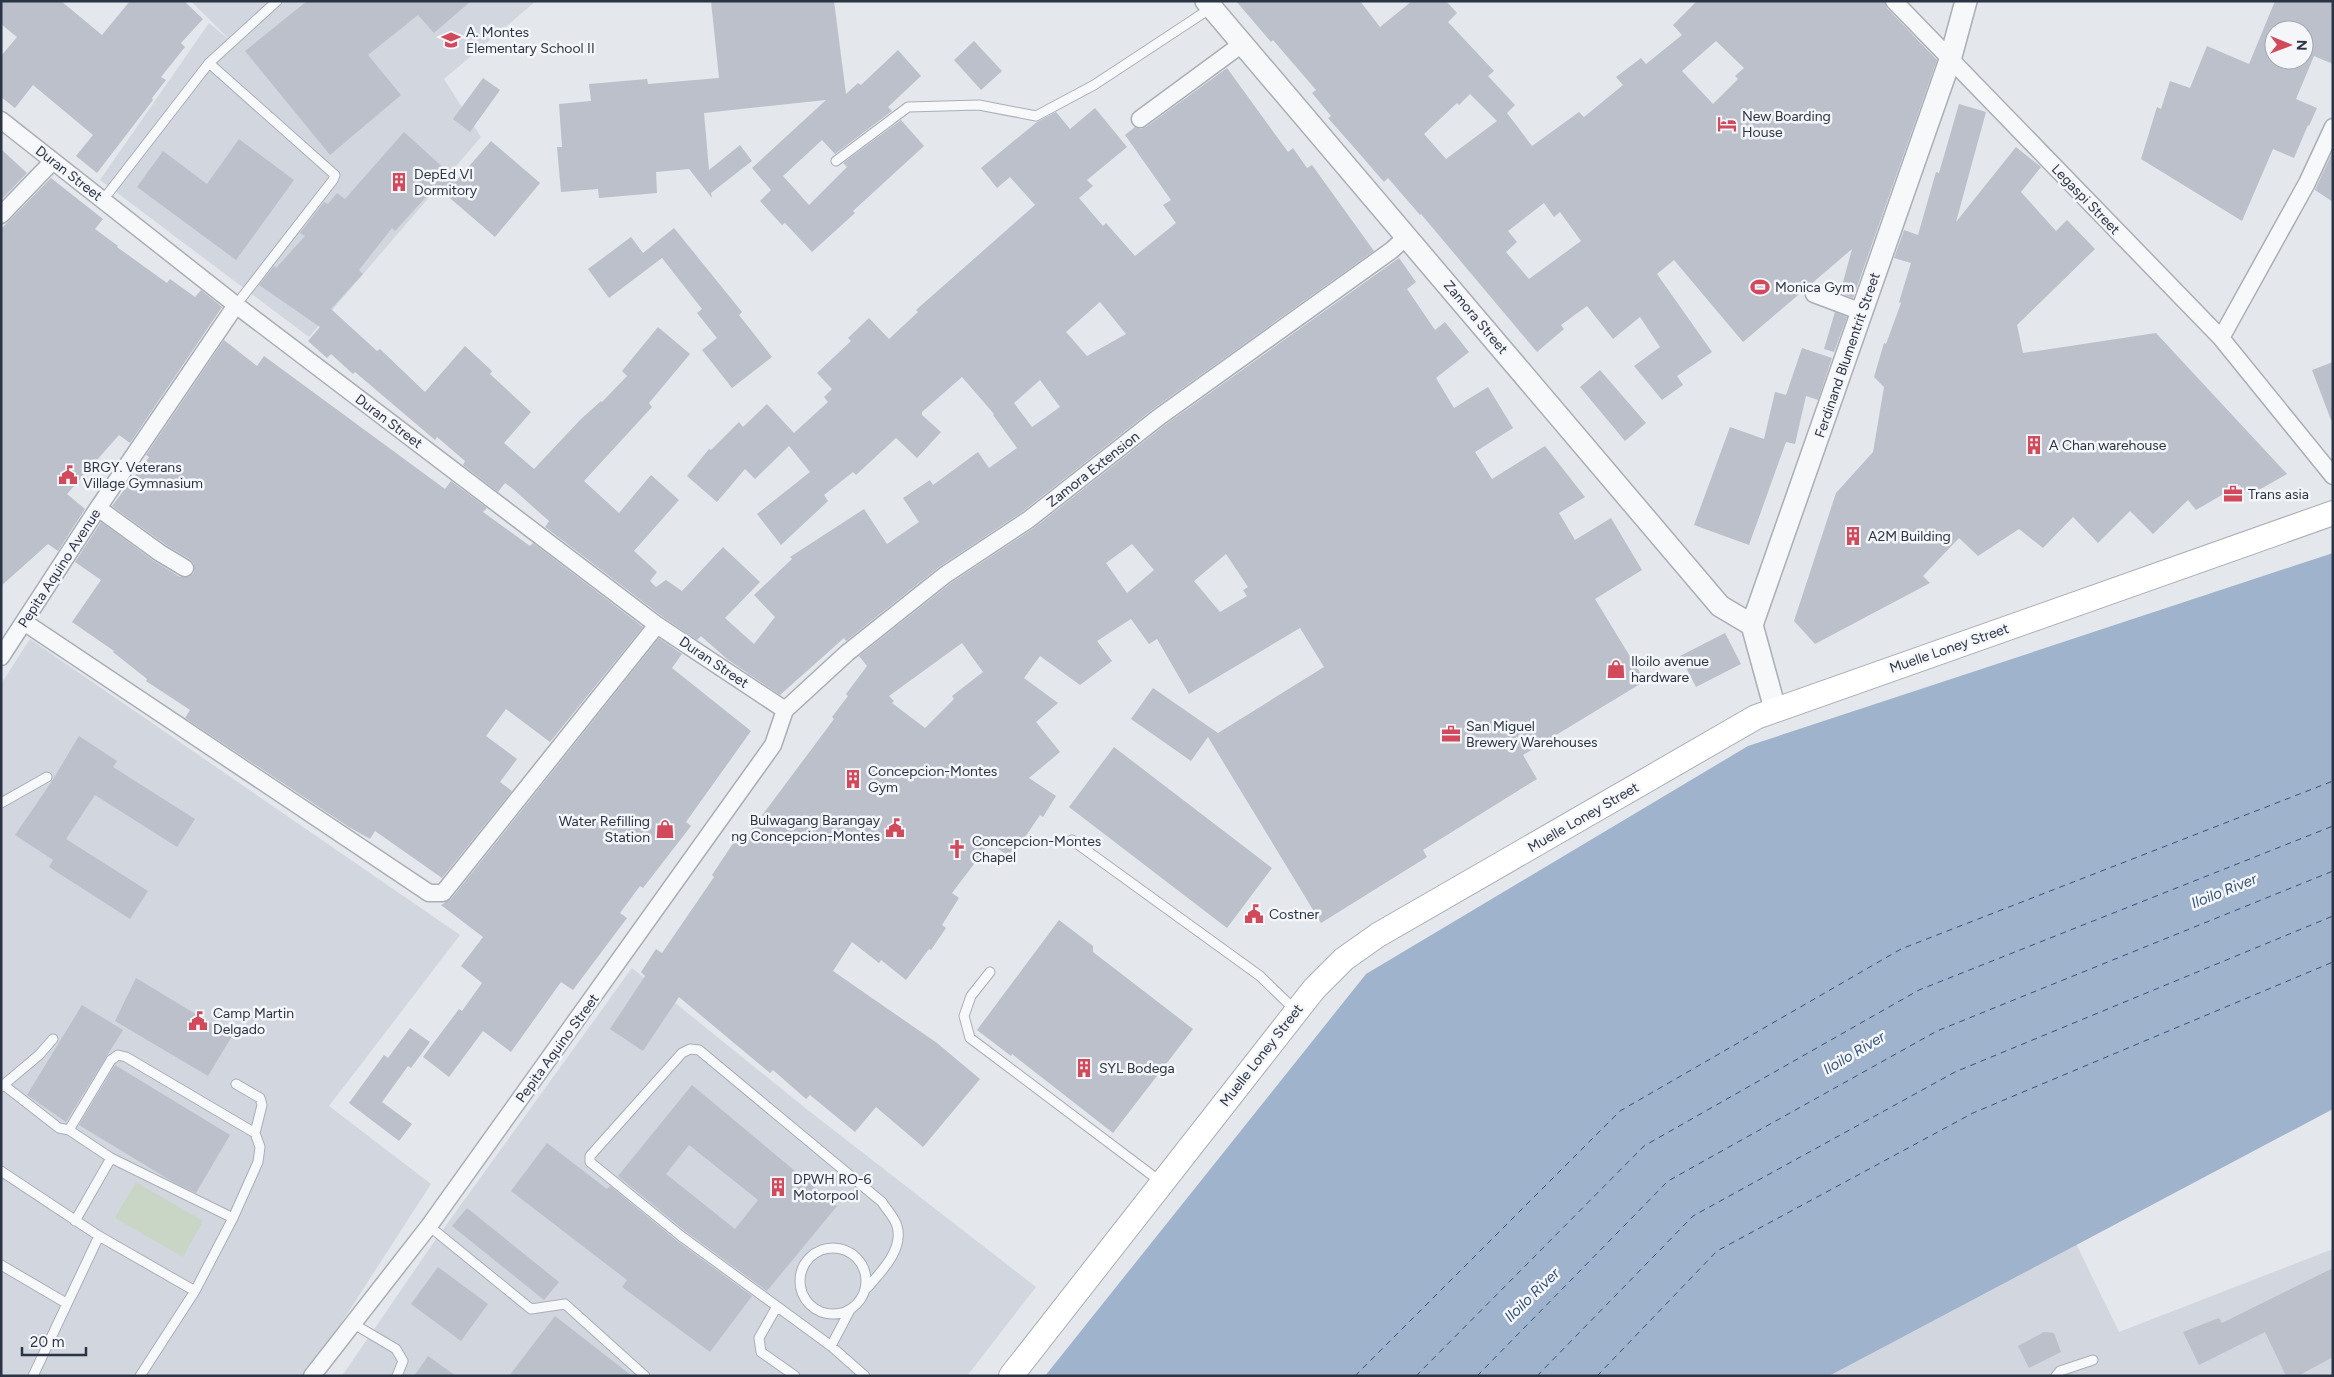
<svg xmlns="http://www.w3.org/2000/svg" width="2334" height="1377" viewBox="0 0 2334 1377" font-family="Figtree,sans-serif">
<rect width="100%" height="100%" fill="#e4e7ec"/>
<!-- built -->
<path fill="#d2d6de" d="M191,1H536L444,79L481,137L309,337L100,180L209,23L233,43Z
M30,639L460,935L329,1106L431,1184L307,1376H1V684Z
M632,968L809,1111L1036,1287L967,1376H342L434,1242Z
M2064,1219L2119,1332L2333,1249V1376H1829L1887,1345Z"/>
<!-- green -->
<path fill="#c9d6c5" d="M136,1182L203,1221L183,1257L115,1218Z"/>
<!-- water -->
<path fill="#9fb4cc" d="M2333,553V1109L1829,1376H1045L1366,974L1748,746Z"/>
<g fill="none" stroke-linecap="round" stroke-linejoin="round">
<!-- ferry -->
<path stroke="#34527a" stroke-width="1" stroke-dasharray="6 5" stroke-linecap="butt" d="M1355,1376L1620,1111L1901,949L2333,781
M1416,1376L1644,1146L1919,990L2333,826
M1477,1376L1668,1181L1937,1031L2333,871
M1537,1376L1693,1216L1955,1072L2333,916
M1597,1376L1717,1251L1973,1113L2333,962"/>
</g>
<!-- building -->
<path fill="#bbc0ca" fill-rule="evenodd" d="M1,1H61L102,35L130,1H184L203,19L181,43L185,47L161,77L166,80L152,98L153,100L97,173L76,156L93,135L33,85L15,108L1,97V56L17,37L1,24Z
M307,1H471L434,33L418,15L368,55L401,95L330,155L245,51Z
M711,1H834L846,94L858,83L861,85L898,50L921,76L888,107L892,111L835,154L822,140L783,176L809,205L847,167L843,163L901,120L924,146L853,211L855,213L812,252L785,223L782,225L760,201L771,190L752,168L826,100L704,113L709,170L740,145L752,161L711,193L712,198L689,169L656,172L657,193L599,198L598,189L561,192L557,147H562L559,104L591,101L589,84L647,79L648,84L719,78Z
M1236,1H1360L1380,27L1412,1H1446L1457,13L1448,22L1494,71L1488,76L1515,105L1507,113L1532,146L1579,112L1584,117L1623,85L1616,77L1641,58L1646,64L1682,35L1673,25L1697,1H1884L1887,8L1937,60L1853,298L1840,293L1852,249L1743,342L1674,260L1657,274L1712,352L1677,376L1683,385L1662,400L1634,366L1660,347L1640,317L1613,339L1587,306L1561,325L1564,329L1537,352L1421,214L1420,215L1388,178L1384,182L1358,152L1328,118L1331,116L1312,93L1316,90L1273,40L1271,42ZM1716,41L1744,68L1735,76L1738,79L1713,104L1682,71ZM1470,94L1497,121L1446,159L1424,134L1457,103L1459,105ZM1544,203L1554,217L1560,212L1581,241L1529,279L1506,252L1517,242L1508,231Z
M2275,1H2333V64L2314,56L2296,99L2317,108L2309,126L2308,125L2294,158L2273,149L2242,221L2141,159L2157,107L2161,109L2170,81L2190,88L2207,46L2249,64ZM2274,30H2304V60H2274Z
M974,41L1002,71L981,90L954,60Z
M1227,68L1288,152L1293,148L1307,168L1312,165L1374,251L1153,409L1022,512L939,567L846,641L844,638L780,695L727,659L701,636L697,640L663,617L545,527L549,521L513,489L505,483L498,492L463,465L465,461L437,437L435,440L355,372L353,374L331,354L327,358L308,341L320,327L259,285L274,266L276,268L305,236L300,233L324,202L328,204L337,193L345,199L404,132L457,180L491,141L540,183L495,237L436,186L395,231L392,228L359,270L363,274L331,309L377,351L380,349L425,392L465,346L492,371L490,374L531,412L504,443L534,469L580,420L601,401L602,402L627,376L622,371L658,327L690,354L649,403L652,407L584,481L619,513L651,475L679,500L634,551L657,572L650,581L656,587L666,580L682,591L723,547L760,582L725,618L754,644L775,617L754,595L792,559L790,557L864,509L887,544L919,522L903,498L930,480L933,485L978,452L989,468L1017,448L993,415L994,414L962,377L922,412V415L941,432L917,458L896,438L856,475L853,472L824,495L828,501L781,545L757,514L810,472L789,446L755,479L745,469L717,502L687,476L709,449L711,450L739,422L743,427L767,404L794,433L828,402L824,397L832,389L817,373L851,341L848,338L869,318L889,339L918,312L916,310L1035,205L1010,177L997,188L981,168L1037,122L1056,112L1070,129L1095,108L1127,147L1087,180L1093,186L1079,198L1103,226L1106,223L1135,256L1176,223L1163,205L1171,200L1125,135L1135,127L1141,129L1146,127ZM1100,302L1126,334L1087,356L1066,332ZM1040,380L1060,407L1032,427L1014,403Z
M483,78L500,90L470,132L453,119Z
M1959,104L1986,112L1956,222L2016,147L2041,167L2021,192L2056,231L2067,220L2095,249L2017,325L2023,353L2156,333L2287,474L2250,495L2239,485L2196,510L2188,500L2153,534L2130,511L2098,543L2073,517L2043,548L2019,529L1978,556L1959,538L1923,576L1930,583L1815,644L1794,621L1836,493L1873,452L1884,387L1874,377L1884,343L1886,344L1901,303L1899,302L1911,263L1894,258L1904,230L1918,235L1936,172L1939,173Z
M239,139L294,180L236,260L137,187L163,151L207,184Z
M1,149L27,173L1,200Z
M2333,151V202L2315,190Z
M51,178L103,219L95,229L118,246L117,247L167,283L170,279L195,297L201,290L222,307L130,443L119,435L67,494L85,509L58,551L48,544L1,586V229Z
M674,228L742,312L739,315L772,357L732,388L702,350L717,338L697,313L702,309L662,258L609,298L588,269L631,237L643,253Z
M1399,258L1416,282L1407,289L1435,330L1445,322L1469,352L1436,378L1454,408L1488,387L1513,428L1475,452L1492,479L1545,446L1585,497L1559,513L1575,540L1611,518L1642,570L1595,599L1645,681L1523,755L1537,779L1423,850L1427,857L1321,923L1208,737L1191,761L1131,719L1153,688L1218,733L1324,667L1300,628L1189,694L1157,639L1149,644L1131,619L1097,641L1112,661L1080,685L1040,656L1024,678L1058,703L1036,722L1060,752L1029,778L1056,796L1043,817L1040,815L1011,858L990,843L952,893L959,898L942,925L946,928L931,950L929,949L906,980L881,960L879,963L852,942L833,971L937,1043L980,1079L923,1147L876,1107L855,1132L810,1095L806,1099L773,1070L770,1073L679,997L643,1051L610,1029L645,976L641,972L656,949L662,953L714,877L712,875L740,833L746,837L834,719L832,717L848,696L846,694L867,666L859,656L951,583L1034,528L1165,425ZM1132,544L1154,570L1127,593L1106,563ZM1226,554L1248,587L1243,590L1247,596L1220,612L1194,581ZM962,643L983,672L952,696L954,699L925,728L892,703L894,701L889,696Z
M1835,312L1847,317L1834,352L1824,349Z
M224,340L257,366L264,356L445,489L451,481L487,508L483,512L530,546L533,543L643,627L550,742L506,709L486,736L517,759L500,782L512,791L442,878L375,831L370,839L349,827L185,718L190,710L146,681L147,679L113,652L114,651L72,622L101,580L75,562L101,522L154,561L180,577H189L194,573V564L191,560L166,545L112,506L149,457L146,455Z
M1802,348L1832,358L1818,400L1806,396L1795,444L1786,442L1749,545L1694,525L1730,427L1764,439L1775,392L1786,395Z
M2333,362V419L2331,420L2312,370Z
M1600,370L1646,423L1625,441L1580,387Z
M1725,633L1741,664L1696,687L1680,656Z
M659,638L682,654L672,668L751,731L686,822L691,826L643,888L640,886L620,913L627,918L573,990L561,982L511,1052L483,1031L449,1077L423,1057L459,1009L462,1011L482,983L461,966L483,937L441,905L451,899Z
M79,736L117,761L113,767L195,819L177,847L95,795L66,839L148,891L130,919L49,867L53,860L15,835L52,781Z
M1114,747L1272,868L1227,928L1069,807Z
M1059,920L1093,946V952L1193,1029L1113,1133L1012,1054L1011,1056L977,1030Z
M136,978L232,1036L208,1076L115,1021Z
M82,1005L123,1030L66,1122L27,1095Z
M410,1028L430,1042L411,1068L408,1066L382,1102L412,1124L399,1141L349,1103L384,1055L388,1058Z
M115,1065L230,1135L196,1193L173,1182L79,1125Z
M692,1085L837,1206L767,1291L685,1231L618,1176ZM689,1145L758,1200L735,1229L666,1174Z
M547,1143L607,1189L610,1186L677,1241L752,1296L710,1352L622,1287L627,1280L511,1191Z
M467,1208L559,1282L544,1300L452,1226Z
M438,1267L488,1304L461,1341L411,1304Z
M2333,1268V1357L2298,1376H2286L2265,1332L2199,1365L2183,1332L2219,1318L2222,1323Z
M555,1316L632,1376H509Z
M2044,1332L2054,1333L2061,1352L2029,1368L2018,1346Z
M428,1356L456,1376H414Z"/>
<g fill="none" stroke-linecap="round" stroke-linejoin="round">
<!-- service casing -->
<g stroke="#a9aeb7" stroke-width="11">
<path id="service" d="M209,63L335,175L333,180L236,305
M836,161L908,107L979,105L1036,116L1094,85L1211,8
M103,200L209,63L277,1
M1,803L47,777
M1072,840L1260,976L1296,1011
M990,972L971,996L964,1016L970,1038L1161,1182
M5,1086L59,1128L69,1130L111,1060L118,1055L126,1057L255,1133
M1,1087L39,1055L53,1039
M69,1130L111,1158L233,1218
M1,1171L99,1236L195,1291
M75,1221L111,1158
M429,1226L531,1309L565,1304L645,1376
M800 1281a33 33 0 1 1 66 0a33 33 0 1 1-66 0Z
M1,1265L66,1303
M776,1308L759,1338L761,1352L795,1376
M352,1323L396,1349L403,1361L397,1376
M831,1346L850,1310
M33,1376L99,1236
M140,1376L195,1291L233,1218L258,1162L260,1147L255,1133L262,1105L260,1098L236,1084
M865,1376L831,1346L681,1236L590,1162V1156L682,1053L690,1049L699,1050L882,1202C886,1209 895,1218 897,1226C904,1249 881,1272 867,1288
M2056,1376L2060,1371L2093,1360"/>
</g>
<!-- minor casing -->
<g stroke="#a9aeb7" stroke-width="19">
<path id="minor" d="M1894,1L2221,338L2333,476
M1140,119L1242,44
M1,120L236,305L657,625L785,710
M1,215L53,161
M1814,294L1862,312
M2221,338L2307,183L2333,127
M98,508L160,553L185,568
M24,622L429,893H443L657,625
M1,657L98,508L236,305
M785,710L847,653L945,575L1028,520L1159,417L1392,250L1407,236
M312,1376L429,1226L773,745L785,710"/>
</g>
<!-- tertiary casing -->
<g stroke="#a9aeb7" stroke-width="24">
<path id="tertiary" d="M1206,1L1720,606L1752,625
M1775,709L1752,625L1950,60L1966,1"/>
</g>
<!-- secondary casing -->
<g stroke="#a9aeb7" stroke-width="26">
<path id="secondary" d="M1011,1376L1314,989L1344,959L1378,935L1756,717L2333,513"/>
</g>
<!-- service -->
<use href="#service" stroke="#f7f8fa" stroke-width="9"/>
<!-- minor -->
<use href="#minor" stroke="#f7f8fa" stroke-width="16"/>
<!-- tertiary -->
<use href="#tertiary" stroke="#f7f8fa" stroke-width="21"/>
<!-- secondary -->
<use href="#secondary" stroke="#fff" stroke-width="24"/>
</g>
<!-- icons -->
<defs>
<g id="school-bare" transform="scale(1.5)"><path d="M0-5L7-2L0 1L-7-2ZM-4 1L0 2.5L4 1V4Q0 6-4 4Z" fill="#d1495b" stroke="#f4f6f9" stroke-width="2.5" paint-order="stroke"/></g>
<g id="hotel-bare" transform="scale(1.5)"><path d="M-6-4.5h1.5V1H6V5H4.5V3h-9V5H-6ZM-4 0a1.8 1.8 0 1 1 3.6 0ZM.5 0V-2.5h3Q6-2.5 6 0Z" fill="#d1495b" stroke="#f4f6f9" stroke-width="2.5" paint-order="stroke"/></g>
<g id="building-bare" transform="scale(1.5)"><path d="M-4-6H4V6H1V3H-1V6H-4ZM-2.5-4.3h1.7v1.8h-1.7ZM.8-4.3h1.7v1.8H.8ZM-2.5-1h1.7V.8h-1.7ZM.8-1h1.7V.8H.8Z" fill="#d1495b" stroke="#f4f6f9" stroke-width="2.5" paint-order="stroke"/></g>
<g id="stadium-bare" transform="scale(1.5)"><path d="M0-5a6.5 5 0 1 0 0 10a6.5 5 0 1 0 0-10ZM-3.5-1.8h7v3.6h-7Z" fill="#d1495b" stroke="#f4f6f9" stroke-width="2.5" paint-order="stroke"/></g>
<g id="civic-bare" transform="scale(1.5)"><path d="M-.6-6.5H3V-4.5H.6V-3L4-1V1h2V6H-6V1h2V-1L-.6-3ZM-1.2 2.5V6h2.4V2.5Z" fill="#d1495b" stroke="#f4f6f9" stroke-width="2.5" paint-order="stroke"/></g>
<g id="office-bare" transform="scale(1.5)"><path d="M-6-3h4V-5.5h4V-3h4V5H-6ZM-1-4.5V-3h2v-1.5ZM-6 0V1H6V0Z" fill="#d1495b" stroke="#f4f6f9" stroke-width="2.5" paint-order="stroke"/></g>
<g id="shop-bare" transform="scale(1.5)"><path d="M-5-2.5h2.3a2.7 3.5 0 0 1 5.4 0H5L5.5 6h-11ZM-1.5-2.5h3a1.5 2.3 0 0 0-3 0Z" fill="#d1495b" stroke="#f4f6f9" stroke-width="2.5" paint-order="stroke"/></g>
<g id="church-bare" transform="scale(1.5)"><path d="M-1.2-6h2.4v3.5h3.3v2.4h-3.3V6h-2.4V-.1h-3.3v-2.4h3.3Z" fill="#d1495b" stroke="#f4f6f9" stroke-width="2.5" paint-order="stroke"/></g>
</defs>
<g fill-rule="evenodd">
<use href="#school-bare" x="451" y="40"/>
<use href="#hotel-bare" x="1727" y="124"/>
<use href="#building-bare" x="399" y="182"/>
<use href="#stadium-bare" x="1760" y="287"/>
<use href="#building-bare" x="2034" y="445"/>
<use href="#civic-bare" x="68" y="475"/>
<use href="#office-bare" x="2233" y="494"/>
<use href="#building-bare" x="1853" y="536"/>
<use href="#shop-bare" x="1616" y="669"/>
<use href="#office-bare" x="1451" y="734"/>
<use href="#building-bare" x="853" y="779"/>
<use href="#civic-bare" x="895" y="828"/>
<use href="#shop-bare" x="665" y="829"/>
<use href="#church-bare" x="957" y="849"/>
<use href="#civic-bare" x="1254" y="914"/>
<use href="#civic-bare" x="198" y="1021"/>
<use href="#building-bare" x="1084" y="1068"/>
<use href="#building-bare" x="778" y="1187"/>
</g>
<g text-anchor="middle" stroke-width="5" stroke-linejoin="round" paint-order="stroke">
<!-- poi labels -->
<g font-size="14" fill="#2b3445" stroke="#f4f6f9" text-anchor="start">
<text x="466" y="37">A. Montes<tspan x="466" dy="16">Elementary School II</tspan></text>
<text x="1742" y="121">New Boarding<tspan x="1742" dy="16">House</tspan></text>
<text x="414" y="179">DepEd VI<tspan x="414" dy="16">Dormitory</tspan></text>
<text x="1775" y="292">Monica Gym</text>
<text x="2049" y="450">A Chan warehouse</text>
<text x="83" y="472">BRGY. Veterans<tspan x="83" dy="16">Village Gymnasium</tspan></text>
<text x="2248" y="499">Trans asia</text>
<text x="1868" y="541">A2M Building</text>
<text x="1631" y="666">Iloilo avenue<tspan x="1631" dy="16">hardware</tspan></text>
<text x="1466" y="731">San Miguel<tspan x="1466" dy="16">Brewery Warehouses</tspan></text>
<text x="868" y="776">Concepcion-Montes<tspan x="868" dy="16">Gym</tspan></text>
<text x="880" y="825" text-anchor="end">Bulwagang Barangay<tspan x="880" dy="16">ng Concepcion-Montes</tspan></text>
<text x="650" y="826" text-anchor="end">Water Refilling<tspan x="650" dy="16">Station</tspan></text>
<text x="972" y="846">Concepcion-Montes<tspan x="972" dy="16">Chapel</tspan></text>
<text x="1269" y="919">Costner</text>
<text x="213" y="1018">Camp Martin<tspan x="213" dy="16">Delgado</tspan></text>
<text x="1099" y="1073">SYL Bodega</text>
<text x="793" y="1184">DPWH RO-6<tspan x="793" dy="16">Motorpool</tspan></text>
</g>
<!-- street labels -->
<g font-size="14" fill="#2b3445" stroke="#f4f6f9">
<text transform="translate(69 173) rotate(38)" y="5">Duran Street</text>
<text transform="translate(2086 199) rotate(46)" y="5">Legaspi Street</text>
<text transform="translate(1476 317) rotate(50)" y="5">Zamora Street</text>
<text transform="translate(1847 355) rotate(-71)" y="5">Ferdinand Blumentrit Street</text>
<text transform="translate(389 421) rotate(37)" y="5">Duran Street</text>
<text transform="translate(1093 469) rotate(-38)" y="5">Zamora Extension</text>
<text transform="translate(59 568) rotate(-57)" y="5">Pepita Aquino Avenue</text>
<text transform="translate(1949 648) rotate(-19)" y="5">Muelle Loney Street</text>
<text transform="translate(714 662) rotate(34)" y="5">Duran Street</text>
<text transform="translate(1583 817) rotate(-30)" y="5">Muelle Loney Street</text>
<text transform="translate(557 1048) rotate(-54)" y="5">Pepita Aquino Street</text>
<text transform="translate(1261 1055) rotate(-52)" y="5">Muelle Loney Street</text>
</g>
<!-- water labels -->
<g font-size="15" font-style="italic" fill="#34527a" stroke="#f4f6f9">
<text transform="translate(2224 891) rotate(-22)" y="5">Iloilo River</text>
<text transform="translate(1854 1053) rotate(-31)" y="5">Iloilo River</text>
<text transform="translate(1532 1295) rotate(-44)" y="5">Iloilo River</text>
</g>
</g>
<!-- border -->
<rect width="2334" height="1377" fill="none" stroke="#2b3445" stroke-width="5"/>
<!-- north arrow -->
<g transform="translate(2289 45) rotate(91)"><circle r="24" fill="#f4f6f9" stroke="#a4a8b1"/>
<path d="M0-4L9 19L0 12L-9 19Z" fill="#d1495b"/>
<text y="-8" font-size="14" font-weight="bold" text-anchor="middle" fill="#2b3445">N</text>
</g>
<!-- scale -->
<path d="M22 1347v8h64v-8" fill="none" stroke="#2b3445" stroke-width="2.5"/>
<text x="30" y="1347" font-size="15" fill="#2b3445" stroke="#f4f6f9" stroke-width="4" paint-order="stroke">20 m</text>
</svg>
